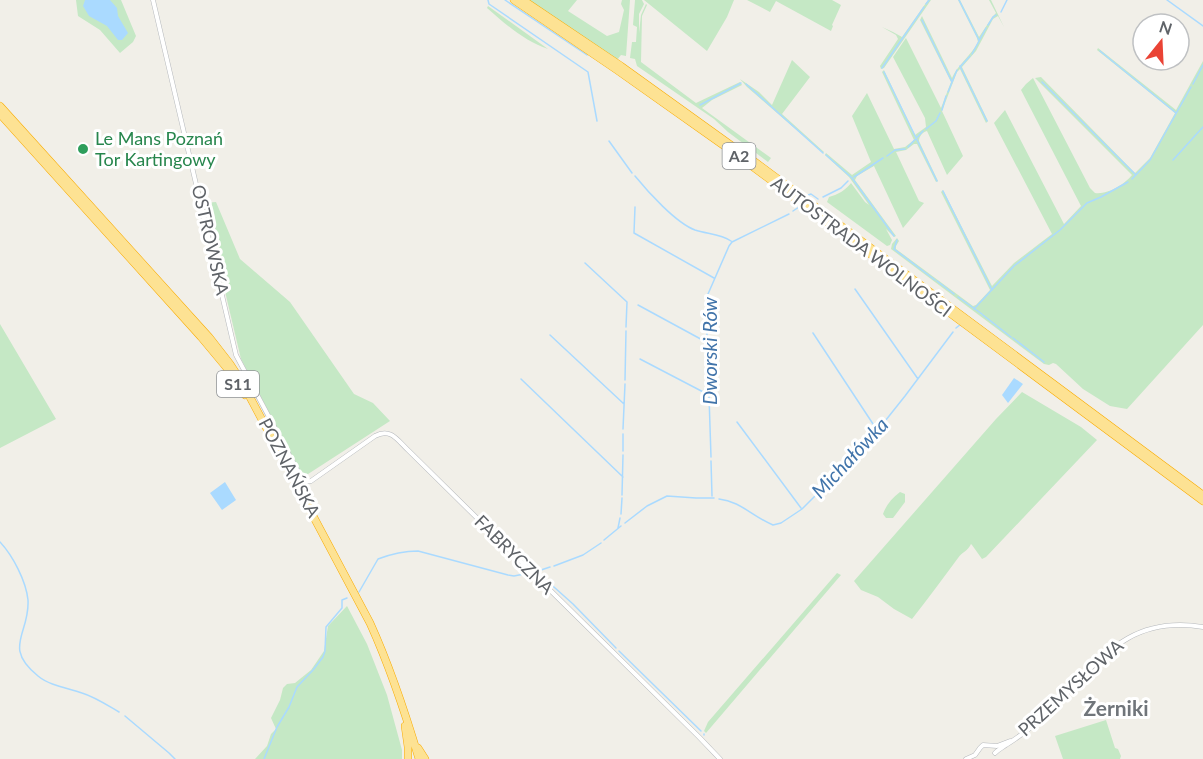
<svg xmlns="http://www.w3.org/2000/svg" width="1203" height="759" viewBox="0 0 1203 759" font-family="Lato,sans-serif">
<rect width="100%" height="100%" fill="#f1efe8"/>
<!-- green -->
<path fill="#c5e8c5" d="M76,0H121L136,36L133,42L120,53L100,30L78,16Z
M528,0H577L568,11L607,36L619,32L624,10L621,4L622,0H630L626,56L621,55L617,60Z
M635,0H642L644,4L639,14V33L641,15L646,4L647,5L642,16L641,62L696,103L740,82L742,85L712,100L702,108L771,158L768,162L728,132L714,119L637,66L635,59L630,58L632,42H636L637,27L633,25Z
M644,0H734L727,17L707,51Z
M747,0H832L841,5L832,25L833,26L831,31L776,1L770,12Z
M928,0H931L884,68L881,69L880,66L898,39L896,35L882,27L893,32L902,37Z
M958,0H960L979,37L993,16L996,13L989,0H991L1004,27L998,16L993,19L976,51L962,67L988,121L986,123L960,69L957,72L942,111L963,156L947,175L927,131C923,132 919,136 919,141L938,181L936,182L917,144H914L906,150L896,152L919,201L924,203L903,228L874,166L857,176L855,180L896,236L894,237L886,229L892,240L890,245L887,246L827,202L829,197C837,195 846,190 851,183L865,202L869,205L849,177L825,155L826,153L852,175L871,162L852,116L867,93L894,149L905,147L914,140L882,72L884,70L915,135L926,127L925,118L893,57L906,38L941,108L951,82L920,20L922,16L952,78C958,64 971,56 978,42L977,38Z
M488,6L548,49C526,42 505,24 487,8Z
M1098,48L1176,110L1203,61V325L1127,409L1110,406L1083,389L1056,364L1053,363L1049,365L1044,364L891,249L892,244L897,238L899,241L896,246V249L973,306L976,305L990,290L941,192L943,190L992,286L1014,263L1052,234L994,123L1005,110L1064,224L1081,206L1021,90L1026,84L1033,78L1090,188L1095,193C1107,195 1125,184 1132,175L1035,78L1041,77L1135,173L1150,158L1175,113L1097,50Z
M792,60L810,77L782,114L824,152L823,153L747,87L740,79L759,92L772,105Z
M216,202L240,259L290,302L354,394L373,403L390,421L305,476L302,475L241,359L204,203Z
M0,324L56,419L0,448Z
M1022,392L1081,427L1097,440L986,557L982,559L972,545L971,544C968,551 962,552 958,558C943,578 928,599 912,619L894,609L878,597L861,590L854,581L996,419Z
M900,492L905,494V502L893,518H886L883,514C886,505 892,498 900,492Z
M837,573L841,575L706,733L704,731L708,722Z
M347,606L367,644L387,695L402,750V759H255L267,746L271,734L276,729L271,718L280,700L283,688L287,684L295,683L311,670L324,651L328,626Z
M1106,720L1115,748L1118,749L1121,756L1120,759H1063L1055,736Z"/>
<!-- water -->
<path fill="#aadaff" d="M85,0H110L117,8L118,16L128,33L122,40H118L107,26L89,16L83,6Z
M1014,378L1023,384L1008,403L1002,395Z
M225,482L236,500L222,510L210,493Z"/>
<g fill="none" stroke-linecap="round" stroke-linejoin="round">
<!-- stream -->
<path stroke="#aadaff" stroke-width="1.5" d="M488,0L489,4L588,72L597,121
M505,0L587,55
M959,0L979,40
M1167,0L1203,26
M926,4L929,0
M1001,12L1007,0
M922,20L952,82
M988,25L993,17L996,15
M1100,51L1176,113
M972,54L986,28
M960,66L987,121
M960,67L970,56
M882,68L924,7
M884,72L937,181
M1042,82L1136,175
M746,84L823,153
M1193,84L1203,65
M948,92L957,70
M700,105L741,83
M942,110L946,96
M926,129L936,121L940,113
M609,141L632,173
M908,147L923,131
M826,155L852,178L894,236
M887,156L895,150L905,149
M1173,160L1203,127
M635,176C648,192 676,223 695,230C707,234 721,234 731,241
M854,177L883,158
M1132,179L1150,160L1191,87
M943,191L992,290
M808,195L811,194L818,199
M823,197L841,188L848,181
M635,207L634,233L714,278
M793,211L799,207
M897,240L894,249L935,280
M585,263L627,302L626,327
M937,281L954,294
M855,289L918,379
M958,297L982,314
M638,305L708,343
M974,309L1014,266L1060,230L1087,203L1101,197L1128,182
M983,315L1011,337
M956,328L961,324
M813,333L877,430
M550,335L624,404
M1013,338L1044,362
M640,359L709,395
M521,379L623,477
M625,380L626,331
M737,422L801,508
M623,429L625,384
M623,434V451
M711,457L706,304L708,294L729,246L732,242L789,214
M711,461L712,496
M622,495L623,455
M719,499C740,501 753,517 773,525L781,523L802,509L866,445L905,396L953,332
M621,514L622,498
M625,523L647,506L667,496L696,498H714
M618,528L620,518
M604,540L621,526
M0,542C13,556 26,581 28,600C30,634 2,647 38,676C50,686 68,688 82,693C95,697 107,705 119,712
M554,566L583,555L601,543
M541,570L550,567
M534,571H538
M536,571L573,604L616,648
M359,592L378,559C391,554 404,551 418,551L508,575L514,576L529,573
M619,651L701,731
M125,716L169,753L175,759
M704,734V735
M264,759L277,727L289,707L297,687L313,670L323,657L325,651L326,627L342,608V600L347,598"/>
<!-- minor casing -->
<g stroke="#b5b8bc" stroke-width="5">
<path id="minor" d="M153,0L236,355L302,479L305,482L311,481L375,436C391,427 398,441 409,451L699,737L720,759
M995,753C999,749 1002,748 1006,745C1020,736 1034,726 1046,714C1096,667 1123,614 1203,627
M966,759L975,755L980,748L983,745L997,746L1010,741"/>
</g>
<!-- highway casing -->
<g stroke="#f9ab00" stroke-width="8">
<path id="highway" d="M514,0L617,70L737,155L1203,501
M523,0L621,66L735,148
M0,106L209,337L230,364L243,384L370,623C390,667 405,712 419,759
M0,114L201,337L226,367L245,395
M751,159L1203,495
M405,726L408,747V759
M418,748L425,759"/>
</g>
<!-- minor -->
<use href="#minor" stroke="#fff" stroke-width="4"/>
<!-- highway -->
<use href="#highway" stroke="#fde293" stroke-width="7"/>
</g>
<!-- markers -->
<circle fill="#2e9e5b" stroke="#fff" stroke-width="2" cx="83" cy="149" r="6"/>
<g text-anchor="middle" stroke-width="6" stroke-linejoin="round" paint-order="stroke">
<!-- shield labels -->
<g fill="#fff" stroke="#8f9295" stroke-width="1.5">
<rect x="722.5" y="143" width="33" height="26" rx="4.5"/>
<rect x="217" y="371" width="42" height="26" rx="4.5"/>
</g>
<g font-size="16" font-weight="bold" fill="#5f6368">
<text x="739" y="162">A2</text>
<text x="238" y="390">S11</text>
</g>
<!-- leisure labels -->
<g font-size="18" fill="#27864d" stroke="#fff" text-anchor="start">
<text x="95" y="145">Le Mans Poznań<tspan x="95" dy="21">Tor Kartingowy</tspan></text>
</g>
<!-- street labels -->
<g font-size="18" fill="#5f6368" stroke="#fff">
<text transform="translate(210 240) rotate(77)" y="6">OSTROWSKA</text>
<text transform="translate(861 247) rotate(37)" y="6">AUTOSTRADA WOLNOŚCI</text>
<text transform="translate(289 468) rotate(62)" y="6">POZNAŃSKA</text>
<text transform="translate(514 555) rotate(45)" y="6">FABRYCZNA</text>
<text transform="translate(1071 688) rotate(-42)" y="6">PRZEMYSŁOWA</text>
</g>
<!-- water labels -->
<g font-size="20" font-style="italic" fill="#4174aa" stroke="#fff">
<text transform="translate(710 351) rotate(-90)" y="7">Dworski Rów</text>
<text transform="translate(850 458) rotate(-47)" y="7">Michałówka</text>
</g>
<!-- quarter labels -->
<g font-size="21" font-weight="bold" fill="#70757a" stroke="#fff">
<text x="1116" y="716">Żerniki</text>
</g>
</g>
<!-- north arrow -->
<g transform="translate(1161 42) rotate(18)"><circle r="28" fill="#ffffff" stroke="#bfc1c3" stroke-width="1.5"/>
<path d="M0-4.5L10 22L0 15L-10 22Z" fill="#ea4335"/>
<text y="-9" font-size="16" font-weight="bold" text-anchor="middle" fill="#5f6368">N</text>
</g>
</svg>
